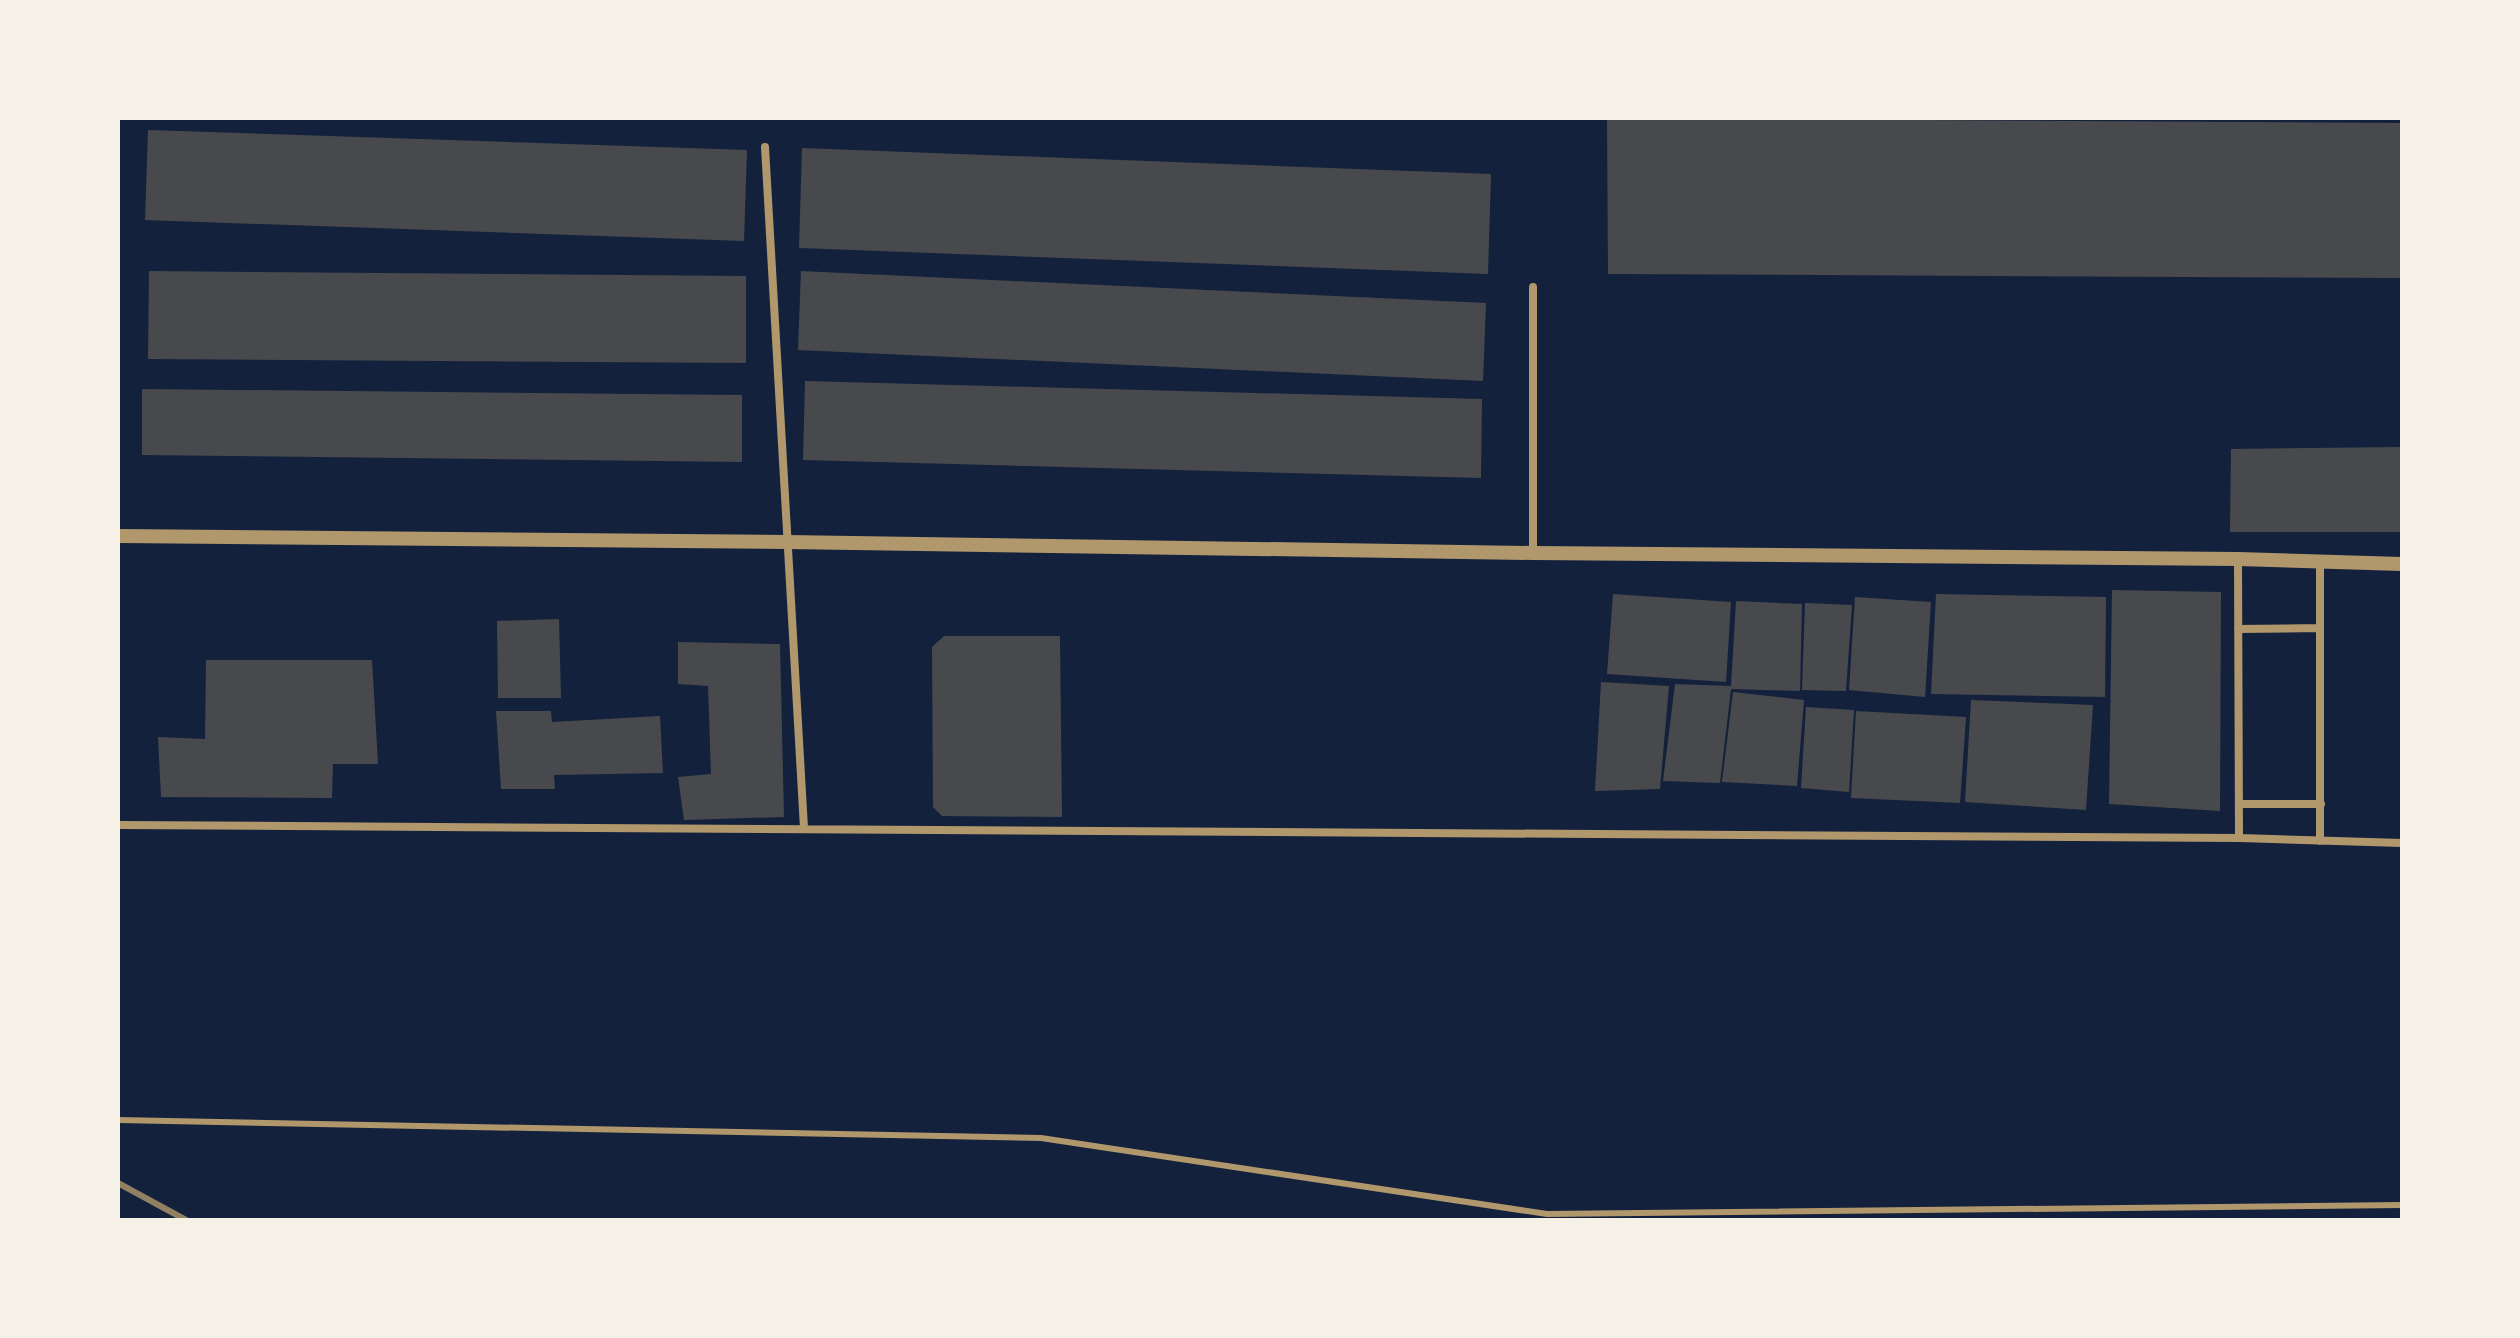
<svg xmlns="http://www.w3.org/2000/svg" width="2520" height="1338" viewBox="0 0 2520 1338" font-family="'Fira Sans',sans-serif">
<rect width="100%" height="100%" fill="#14213d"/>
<!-- building -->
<path fill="#48494c" d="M1607,118L2402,123V278L1608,274Z
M148,130L747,150L744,241L145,220Z
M802,148L1491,174L1488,274L799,248Z
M149,271L746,276V363L148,359Z
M801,271L1486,303L1483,381L798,350Z
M805,381L1482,399L1481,478L803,460Z
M142,389L742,395V462L142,455Z
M2402,447V532H2230L2231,449Z
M2112,590L2221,592L2220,811L2109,804Z
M1613,594L1731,602L1726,682L1607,674Z
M1936,594L2106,597L2105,697L1931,694Z
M1855,597L1931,602L1925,697L1849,690Z
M1736,601L1802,604L1800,691L1731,689L1720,783L1663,781L1675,684L1731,686Z
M1805,603L1852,605L1846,691L1802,690Z
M559,619L561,698H498L497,621Z
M944,636H1060L1062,817L942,816L933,807L932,647Z
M678,642L780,644L784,817L684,820L678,777L711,774L708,686L678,684Z
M206,660H372L378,764H333L332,798L161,797L158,737L205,739Z
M1601,682L1669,686L1660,789L1595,791Z
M1733,692L1804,700L1797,786L1722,782Z
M1971,700L2093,705L2086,810L1965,802Z
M1806,707L1854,710L1849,792L1801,788Z
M496,711H551L552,722L660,716L663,773L554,775L555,789H501Z
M1856,711L1966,717L1960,803L1851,798Z"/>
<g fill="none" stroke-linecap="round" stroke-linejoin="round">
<!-- service -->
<path stroke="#b1986c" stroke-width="6" d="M118,1120L1041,1138L1547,1214L2402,1205"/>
<!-- minor -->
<path stroke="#b1986c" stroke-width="8" d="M765,147L804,828
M1533,553V287
M2238,559L2239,838
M2238,629L2319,628
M2239,804H2321
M118,825L2239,838L2402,843
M2320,841V563"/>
<!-- tertiary -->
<path stroke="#b1986c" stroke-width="14" d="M118,536L787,542L1533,553L2238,559L2402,564"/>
<!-- rail -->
<path stroke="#918062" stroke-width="6" d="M118,1183L186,1220"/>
</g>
<!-- border -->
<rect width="2520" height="1338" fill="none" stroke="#f6f1e7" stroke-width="240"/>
</svg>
